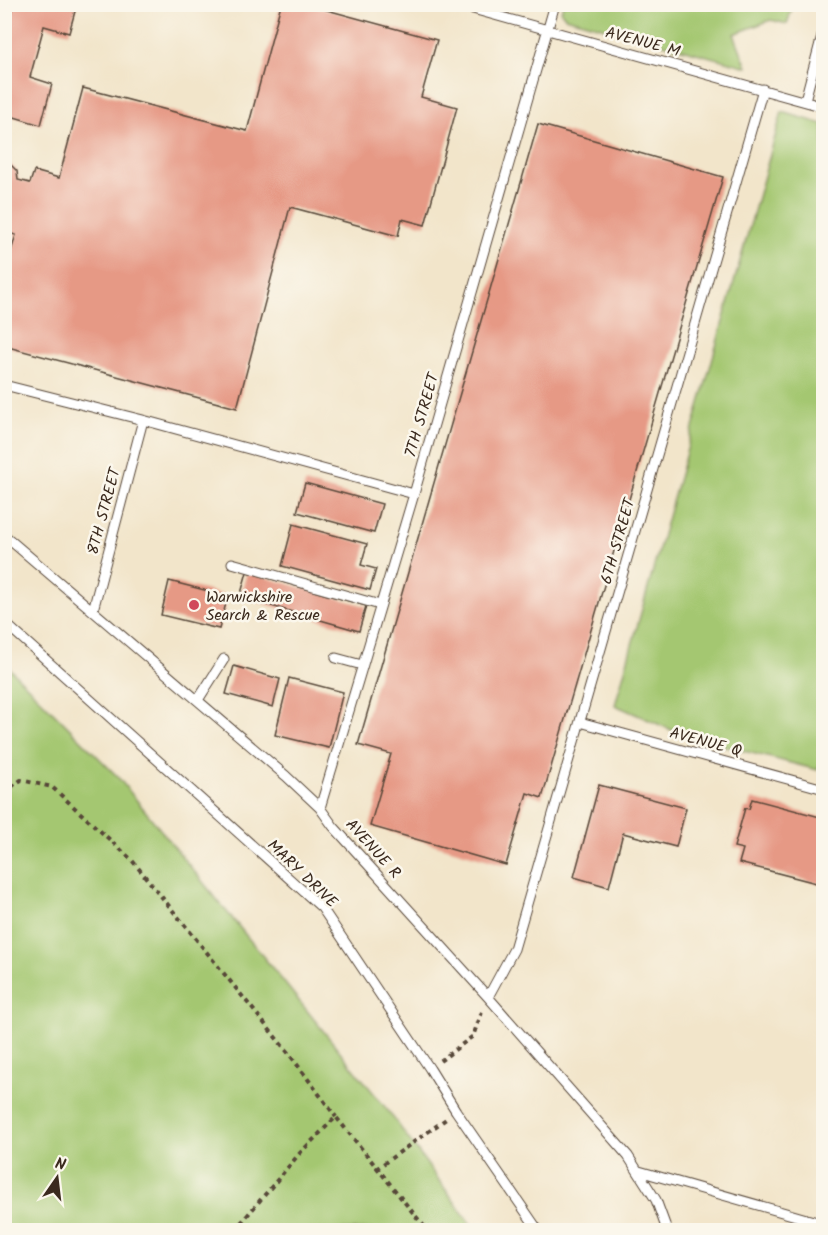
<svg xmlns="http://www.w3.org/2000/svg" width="828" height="1235" viewBox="0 0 828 1235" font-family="Kalam,sans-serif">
<rect width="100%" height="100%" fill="#fbf7ec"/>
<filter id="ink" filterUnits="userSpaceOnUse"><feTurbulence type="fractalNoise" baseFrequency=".0167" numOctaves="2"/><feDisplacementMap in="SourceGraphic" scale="12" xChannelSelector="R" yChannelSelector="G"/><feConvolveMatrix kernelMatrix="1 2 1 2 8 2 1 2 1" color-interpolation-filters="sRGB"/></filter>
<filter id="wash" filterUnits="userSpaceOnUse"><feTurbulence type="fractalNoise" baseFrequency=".008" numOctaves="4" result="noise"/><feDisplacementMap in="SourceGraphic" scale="24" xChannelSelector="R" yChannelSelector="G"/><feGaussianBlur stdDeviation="1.35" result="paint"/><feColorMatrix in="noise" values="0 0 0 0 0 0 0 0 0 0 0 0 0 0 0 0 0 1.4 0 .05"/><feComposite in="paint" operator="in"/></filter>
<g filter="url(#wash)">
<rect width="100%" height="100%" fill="#f2e5ca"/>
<!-- green -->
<path fill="#a4c771" stroke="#707848" stroke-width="1.5" d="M563,5V4L793,5L787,24L771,20L734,34L747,67L565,17L561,12Z
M782,112L823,124L824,752L818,770L685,736L615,705Z
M5,664L117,776L389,1112L475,1230H5Z"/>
<g id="blocks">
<!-- building -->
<path fill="#e69985" d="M13,4H77L69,33L44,26L30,77L52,84L41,125L4,114V12L11,14Z
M281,4H305L437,40L421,97L457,107L425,225L402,219L398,236L290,207L237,408L4,346V274L16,235L4,232V165L10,164L17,171L18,180L30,183L34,171L59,178L83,88L247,131Z
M538,124L723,177L542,798L527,793L506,865L370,826L391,754L358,745Z
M305,483L382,504L374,533L297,512Z
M293,524L367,544L361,565L376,569L370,590L282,566Z
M247,572L366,606L359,631L240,597Z
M169,581L228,596L219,629L161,615Z
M234,666L280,679L273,707L226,694Z
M289,678L343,692L329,748L275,735Z
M599,785L686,808L676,847L623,833L609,887L574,877Z
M752,799L824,818V885L739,863L743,849L734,847L745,808L749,809Z"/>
</g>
</g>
<g filter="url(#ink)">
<use href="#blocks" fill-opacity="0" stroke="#564638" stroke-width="1.5"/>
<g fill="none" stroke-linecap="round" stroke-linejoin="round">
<!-- service casing -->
<g stroke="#564638" stroke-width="11">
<path id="service" d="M455,4L824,107
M805,100L824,28
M4,385L143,420L414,494
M4,535L286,776L320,808L333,826L488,997L628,1156L656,1200L667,1230
M232,563L380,605
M93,610L143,420
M4,622L322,908L430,1069L456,1111L538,1230
M336,658L362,665
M198,700L224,659
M580,722L824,789
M320,808L414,494L555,4
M488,997L514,949L763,89
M639,1171L824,1224"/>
</g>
<!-- path -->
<path stroke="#564638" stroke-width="4" stroke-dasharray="4.5 4.5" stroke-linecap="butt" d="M4,792L21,780L52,787L131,859L290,1055L336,1117
M440,1061L473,1036L482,1012
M376,1169L446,1119
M235,1230L300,1153L336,1117L427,1230"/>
<!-- service -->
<use href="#service" stroke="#fff" stroke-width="9"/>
</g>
</g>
<!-- markers -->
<circle fill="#d1495b" stroke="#fbf7ec" stroke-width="2" cx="194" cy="605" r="6"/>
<g text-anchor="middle" stroke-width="5" stroke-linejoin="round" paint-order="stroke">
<!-- street labels -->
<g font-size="16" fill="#3b2a1e" stroke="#fbf7ec">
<text transform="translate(643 41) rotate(15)" y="6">AVENUE M</text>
<text transform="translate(421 415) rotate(-74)" y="6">7TH STREET</text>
<text transform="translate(103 511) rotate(-75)" y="6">8TH STREET</text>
<text transform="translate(617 541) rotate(-74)" y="6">6TH STREET</text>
<text transform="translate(706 741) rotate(15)" y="6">AVENUE Q</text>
<text transform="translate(374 848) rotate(48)" y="6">AVENUE R</text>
<text transform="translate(303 873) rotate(44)" y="6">MARY DRIVE</text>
</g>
<!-- poi labels -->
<g font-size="16" fill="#3b2a1e" stroke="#fbf7ec" text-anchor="start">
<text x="206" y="602">Warwickshire<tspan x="206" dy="18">Search &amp; Rescue</tspan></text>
</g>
</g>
<!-- margin -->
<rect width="828" height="1235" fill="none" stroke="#fbf7ec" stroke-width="24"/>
<!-- north arrow -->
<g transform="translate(57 1178) rotate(14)" stroke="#fbf7ec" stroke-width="4.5" paint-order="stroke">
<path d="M0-4.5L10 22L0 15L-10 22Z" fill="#3b2a1e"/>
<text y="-9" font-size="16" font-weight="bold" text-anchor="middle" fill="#3b2a1e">N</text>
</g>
</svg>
